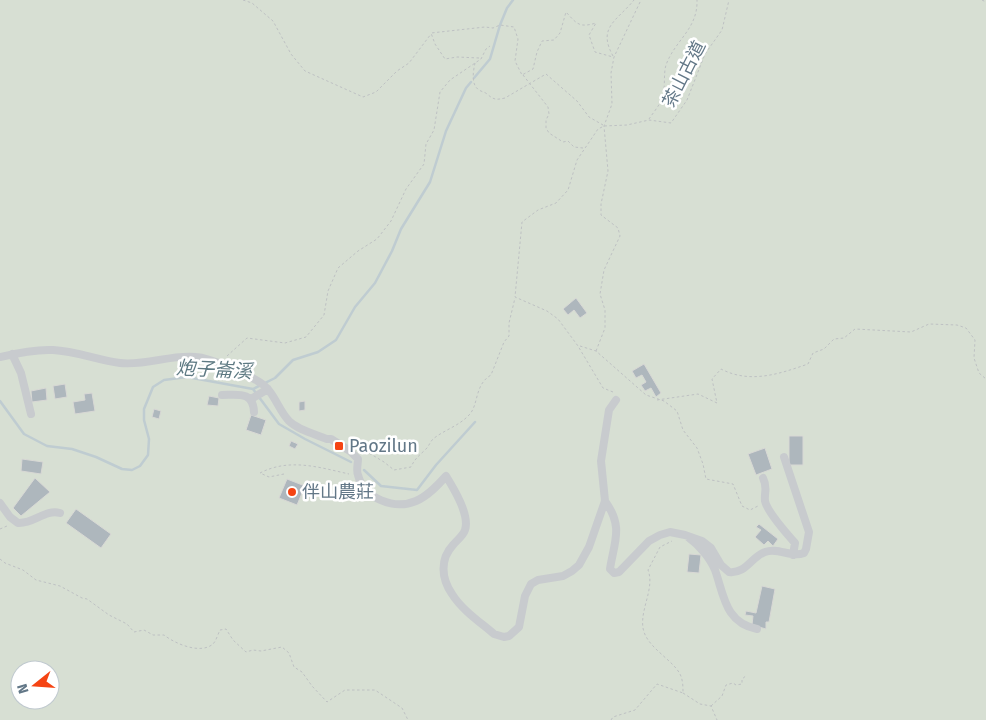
<svg xmlns="http://www.w3.org/2000/svg" width="986" height="720" viewBox="0 0 986 720" font-family="'Fira Sans','Noto Sans TC',sans-serif">
<rect width="100%" height="100%" fill="#f6f6f2"/>
<!-- green -->
<path fill="#d7dfd3" fill-rule="evenodd" d="M0,0H986V720H0ZM20,670H50V700H20Z"/>
<g fill="none" stroke-linecap="round" stroke-linejoin="round">
<!-- stream -->
<path stroke="#bfccd1" stroke-width="2.5" d="M474,78L490,59L500,25L507,8L513,0
M253,389L279,424L305,439L351,462
M0,401L24,434L47,446L72,449L96,457L122,469L132,470L140,466L148,455L149,439L144,420V409L153,387L164,380L187,377L253,389L275,378L293,360L318,352L336,340L355,307L375,283L392,251L401,229L430,182L446,131L466,88L471,82
M364,470L381,486L417,490L436,465L475,422"/>
</g>
<!-- building -->
<path fill="#aeb7bd" stroke="#d8d8d5" d="M576,298L587,313L580,318L574,310L568,315L563,309Z
M644,364L661,393L656,397L651,388L645,391L641,385L646,382L642,375L636,378L632,371Z
M65,384L67,397L55,399L53,386Z
M46,388L47,400L32,402L31,391Z
M92,393L95,411L75,414L73,402L85,400L84,394Z
M209,396L219,398L218,406L207,405Z
M305,401V410L299,411V402Z
M154,409L161,411L159,419L152,417Z
M251,415L266,420L261,435L246,430Z
M789,436H803V465H789Z
M291,441L298,444L295,449L289,446Z
M765,448L772,469L756,475L748,454Z
M22,459L43,462L41,474L21,471Z
M35,478L50,492L21,516L13,508Z
M287,479L305,486L297,505L279,498Z
M76,509L111,534L101,548L66,523Z
M759,524L778,539L773,546L768,541L764,545L755,537L761,530L756,527Z
M689,554L701,555L699,573L687,572Z
M762,586L775,589L769,622H766V629L752,625L753,616L745,615L746,611L756,613Z"/>
<g fill="none" stroke-linecap="round" stroke-linejoin="round">
<!-- path -->
<path stroke="#bec1c3" stroke-width="1" stroke-dasharray="2.5 2.5" stroke-linecap="butt" d="M243,0L252,3L273,21L291,54L305,71L363,97L376,92L397,71L409,63L431,34
M982,0L986,2
M613,56C597,27 617,21 634,0
M479,58L457,57L445,59L435,44L431,33L485,27L493,28L500,25L514,27L518,39L515,61L522,75L533,69L537,52L542,41L554,40L560,33L566,12C577,24 579,28 596,23L589,35L595,52L613,57
M475,63C473,72 471,85 479,90C482,92 485,92 487,94C494,100 496,100 505,98L546,74L577,101L589,117L603,125
M523,75L548,107L549,114L546,120V128L549,133L563,142L568,141L574,147L583,148
M649,119C653,113 659,106 662,99C666,89 663,75 666,65C675,40 698,29 697,0
M580,346L596,351L646,395L664,401L677,411L683,430L697,448L703,464L706,479L733,484L742,506L750,510L758,506
M596,351L605,328V310L600,294L604,270L620,236L618,228L601,215V204L608,171L604,126L612,104L611,73L614,57L641,0
M227,356L247,338L285,343L306,337L324,315L328,291L338,268L358,251L377,239L391,221L406,189L424,164L426,144L434,130L440,92L450,80L481,59L486,49L490,46
M613,392L603,388L578,346L558,319L547,311L515,297L522,222L538,210L556,203L568,190L577,160L598,129L604,126L627,125L649,120L671,123L687,100L705,54L722,30L729,0
M657,400L698,394L717,403L712,379L721,369C750,384 779,374 808,364L813,353L824,349L834,339L844,338L855,329L911,332L929,324L957,325L966,328L975,340L974,358L979,373L986,379
M351,442H363L369,453L384,462L394,470L411,467C415,458 420,455 426,449C429,446 430,442 433,439C444,430 459,426 469,415C479,405 474,385 491,375L504,342L509,336V323L515,298
M284,474L269,477L260,473C289,458 318,467 349,474
M0,529L7,526
M0,559L5,563L23,570L36,580L60,586L82,598L87,599L109,615L127,624L134,632L144,630L153,635H164C174,643 200,655 213,644C216,641 218,634 220,630L226,629L233,640L246,652L253,650L261,651L282,647L289,653L294,667L302,672L312,686L327,702L345,690H375L402,708L408,720
M683,693L700,704L711,706L717,720
M711,706L722,696L726,685L733,683L736,685L742,684V679L747,675
M611,720L613,717L635,710L657,684L683,693C683,687 683,680 680,674C672,659 646,647 643,628C640,609 655,588 648,570L660,547L672,541"/>
<!-- minor -->
<path stroke="#c8cbce" stroke-width="8" d="M12,354L21,373L31,414
M0,357C17,353 35,349 53,350C76,351 97,360 120,363C146,366 172,354 196,357C210,358 244,373 256,380C275,390 276,407 289,421C298,430 315,434 327,439H331L350,451L358,459C358,464 356,471 358,475C364,499 395,510 416,501C428,496 438,485 446,476C454,489 470,515 465,530C463,536 457,540 453,545C440,559 441,578 452,594C462,610 480,622 494,634L504,637L509,636L519,627L525,596L531,584L538,580L563,576L572,571L579,565L589,547L605,501L601,461L609,410L616,400
M222,395C238,395 253,391 254,412
M251,399L268,389
M763,478C768,488 764,491 765,501C767,511 787,534 795,543L793,555
M605,501C624,527 614,542 610,569L614,573L619,572L649,541L660,535L670,532L685,535L702,541L711,548L721,565L729,572C746,574 751,557 765,552C778,547 791,558 804,553L806,549L809,532L784,457
M0,503L10,517L18,523C34,524 45,509 60,513
M688,537C699,545 710,558 715,570C724,595 725,623 757,629"/>
</g>
<!-- markers -->
<g fill="#f54413" stroke="#fff" stroke-width="2">
<rect x="334" y="441" width="10" height="10" rx="2.5"/>
<circle cx="292" cy="492" r="5"/>
</g>
<g text-anchor="middle" stroke-width="5" stroke-linejoin="round" paint-order="stroke">
<!-- street labels -->
<g font-size="18" fill="#627787" stroke="#fff">
<text transform="translate(684 74) rotate(-63)" y="6">茶山古道</text>
</g>
<!-- poi labels -->
<g font-size="18" fill="#627787" stroke="#fff" text-anchor="start">
<text x="349" y="452">Paozilun</text>
<text x="302" y="498">伴山農莊</text>
</g>
<!-- water labels -->
<g font-size="19" font-style="italic" fill="#5e7a83" stroke="#fff">
<text transform="translate(214 369) rotate(3)" y="7">炮子崙溪</text>
</g>
</g>
<!-- north arrow -->
<g transform="translate(35 685) rotate(253)"><circle r="24" fill="#ffffff" stroke="#c0c9cf"/>
<path d="M0-4L9 19L0 12L-9 19Z" fill="#f54413"/>
<text y="-8" font-size="14" font-weight="bold" text-anchor="middle" fill="#627787">N</text>
</g>
</svg>
